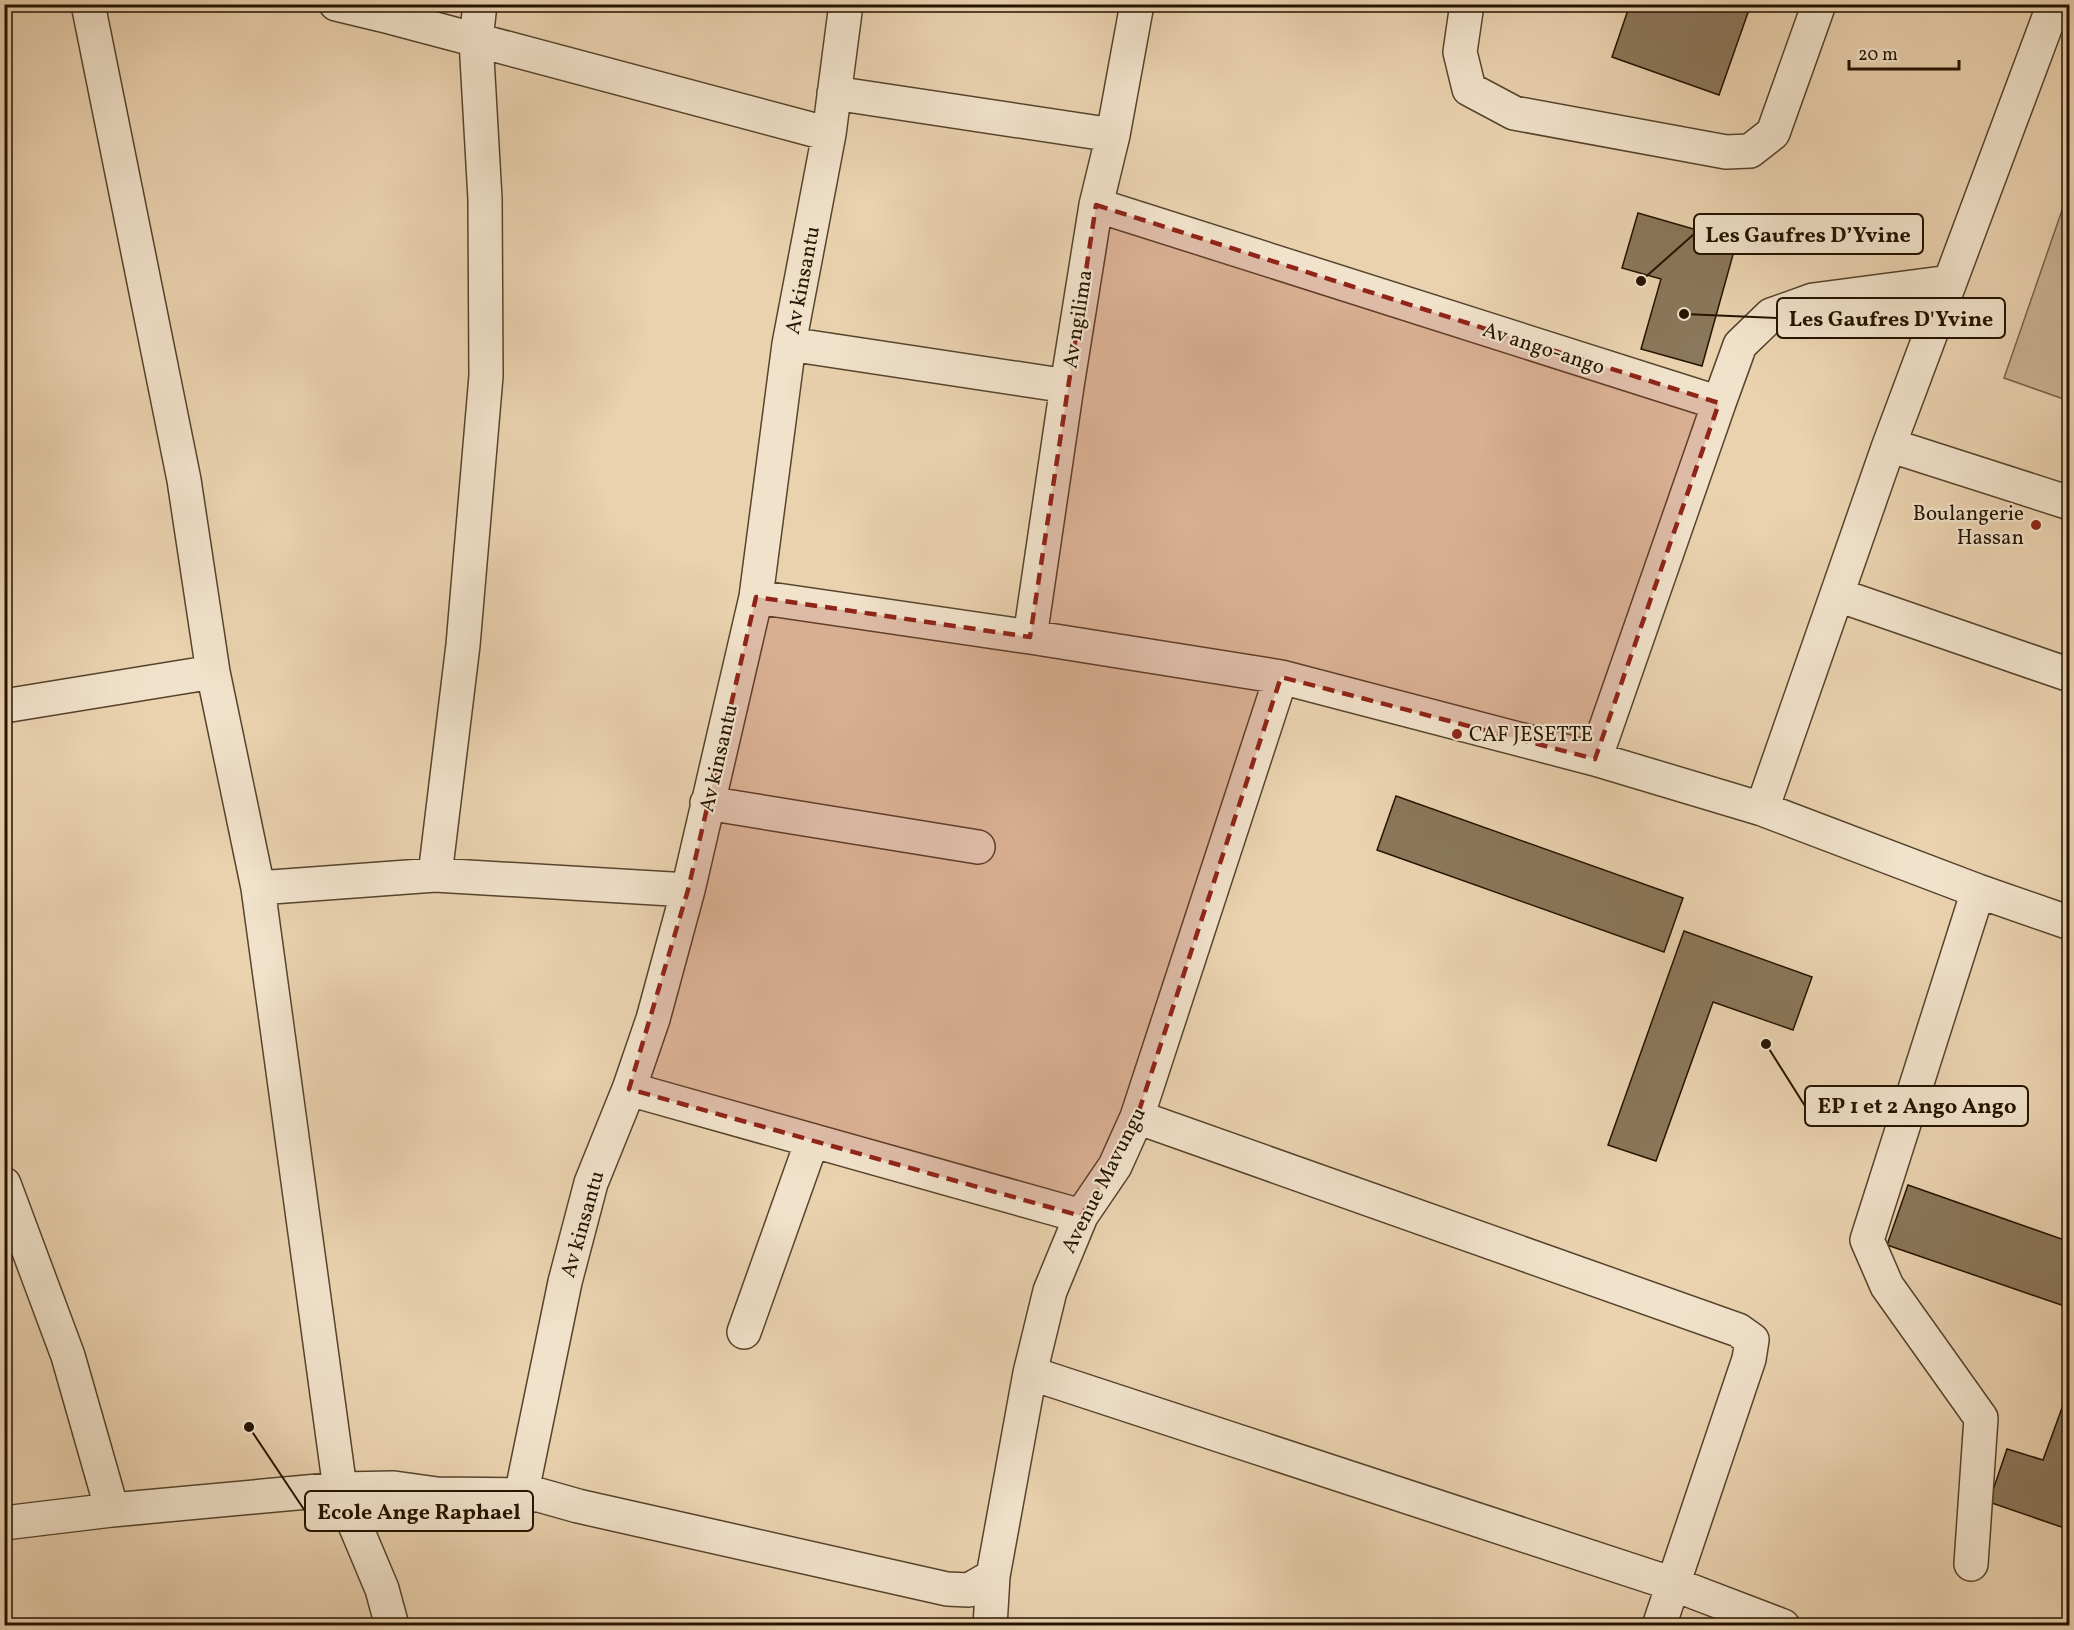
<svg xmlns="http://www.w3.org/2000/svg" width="2074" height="1630" viewBox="0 0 2074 1630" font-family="Vollkorn,serif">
<rect width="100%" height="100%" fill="#ead2af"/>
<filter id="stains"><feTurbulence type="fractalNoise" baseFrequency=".00333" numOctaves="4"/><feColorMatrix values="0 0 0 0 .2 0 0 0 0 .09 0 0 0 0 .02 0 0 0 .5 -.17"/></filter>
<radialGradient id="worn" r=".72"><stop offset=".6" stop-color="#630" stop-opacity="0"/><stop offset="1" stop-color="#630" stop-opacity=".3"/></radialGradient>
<!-- green -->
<path fill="#c9b291" stroke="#776348" stroke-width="1.5" d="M2069,190V401L2004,378Z"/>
<!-- building -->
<path fill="#8b775b" stroke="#251400" stroke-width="1.5" d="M1630,4H1751L1719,95L1612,57Z
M1638,213L1721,237L1734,251L1702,366L1641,349L1661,279L1622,268Z
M1396,796L1683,898L1664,952L1377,850Z
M1684,931L1812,977L1793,1030L1713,1002L1656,1161L1608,1145Z
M1908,1185L2070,1242V1308L1887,1245Z
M2070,1386V1530L1989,1502L2007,1449L2043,1460Z"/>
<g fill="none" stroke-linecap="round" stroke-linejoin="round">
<!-- minor casing -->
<g stroke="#56442c" stroke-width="36">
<path id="minor" d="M88,4L184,480L213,672L258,888L340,1489L382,1589L392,1626
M336,4L390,17L829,134
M1467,4L1460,52L1469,89L1514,113L1726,152L1750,151L1773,133L1819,4
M2054,4L1889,445L1762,809L1978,891L2070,923
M834,93L1113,135
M1096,205L1719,403L1740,345L1771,315L1813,300L1950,282
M789,344L1067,386
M1889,445L2070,503
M1838,595L2070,675
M756,597L1030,637L1281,677L1595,759L1762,809
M1030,637L1067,386L1096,205L1113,135L1137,4
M4,706L213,672
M1595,759L1719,403
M707,803L978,847
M435,875L463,645L486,376L485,199L476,40L480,4
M258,888L435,875L688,890
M629,1089L1081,1216
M1137,1117L1738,1330L1752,1340L1749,1359L1659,1626
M4,1184L68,1356L112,1510
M744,1332L812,1141
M1030,1373L1673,1584L1783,1626
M521,1496L565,1282L591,1183L629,1089L653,1019L688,890L756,597L789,344L829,134L846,4
M4,1523L112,1510L340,1489L394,1488L437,1494L539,1495L578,1506L947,1589L969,1590L993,1576
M1971,1564L1981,1418L1887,1286L1867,1240L1978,891
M990,1626L993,1576L1030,1373L1050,1291L1081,1216L1115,1166L1137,1117L1281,677"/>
</g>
<!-- minor -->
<use href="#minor" stroke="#f1e2cb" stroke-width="33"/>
</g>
<!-- marked area -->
<path fill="#8f2418" fill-opacity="0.2" stroke="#8f2418" stroke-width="4.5" stroke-dasharray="12 8" stroke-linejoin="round" d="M1096,205L1719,403L1595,759L1281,677L1137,1117L1115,1166L1081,1216L629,1089L688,890L756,597L1030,637Z"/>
<!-- markers -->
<g fill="#8f2418" stroke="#f1e2cb" stroke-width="2">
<circle cx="2036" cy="525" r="6"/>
<circle cx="1457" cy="734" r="6"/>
</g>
<g text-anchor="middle" stroke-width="4.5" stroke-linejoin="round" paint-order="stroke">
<!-- street labels -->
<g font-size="21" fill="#251400" stroke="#f1e2cb">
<text transform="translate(802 280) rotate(-79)" y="7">Av kinsantu</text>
<text transform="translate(1077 319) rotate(-81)" y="7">Av ngilima</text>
<text transform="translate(1544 348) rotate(18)" y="7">Av ango-ango</text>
<text transform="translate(718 758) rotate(-77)" y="7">Av kinsantu</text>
<text transform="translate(1103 1180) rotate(-63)" y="7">Avenue Mavungu</text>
<text transform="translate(582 1224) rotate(-74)" y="7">Av kinsantu</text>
</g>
<!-- poi labels -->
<g font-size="21" fill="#251400" stroke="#f1e2cb" text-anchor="end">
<text x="2024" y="520">Boulangerie<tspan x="2024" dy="24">Hassan</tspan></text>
<text x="1469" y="741" text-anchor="start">CAF JESETTE</text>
</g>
</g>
<!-- callouts -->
<path fill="none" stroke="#251400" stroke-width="2" d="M1641 281L1694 234M1684 314L1777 318M1766 1044L1805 1106M249 1427L305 1511"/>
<g fill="#251400" stroke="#f1e2cb" stroke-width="2">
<circle cx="1641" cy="281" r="6"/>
<circle cx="1684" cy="314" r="6"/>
<circle cx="1766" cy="1044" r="6"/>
<circle cx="249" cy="1427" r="6"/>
</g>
<g fill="#f1e2cb" stroke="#251400" stroke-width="2">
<rect x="1694" y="214" width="229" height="40" rx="6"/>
<rect x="1777" y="298" width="228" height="40" rx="6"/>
<rect x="1805" y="1086" width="223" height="40" rx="6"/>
<rect x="305" y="1491" width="228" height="40" rx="6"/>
</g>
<g font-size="22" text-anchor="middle" font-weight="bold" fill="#251400">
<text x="1808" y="242">Les Gaufres D’Yvine</text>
<text x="1891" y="326">Les Gaufres D'Yvine</text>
<text x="1917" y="1113">EP 1 et 2 Ango Ango</text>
<text x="419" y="1519">Ecole Ange Raphael</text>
</g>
<!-- margin -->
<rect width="2074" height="1630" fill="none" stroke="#ead2af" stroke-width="24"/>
<rect x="6" y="6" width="2062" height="1618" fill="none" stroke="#251400" stroke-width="3"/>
<rect x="12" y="12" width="2050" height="1606" fill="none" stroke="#251400" stroke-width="1.5"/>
<!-- scale -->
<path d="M1849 60v9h110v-9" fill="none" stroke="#251400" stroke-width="3"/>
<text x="1858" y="60" font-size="18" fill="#251400" stroke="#f1e2cb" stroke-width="4.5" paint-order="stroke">20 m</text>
<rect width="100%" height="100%" filter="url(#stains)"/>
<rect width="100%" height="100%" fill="url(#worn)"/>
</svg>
